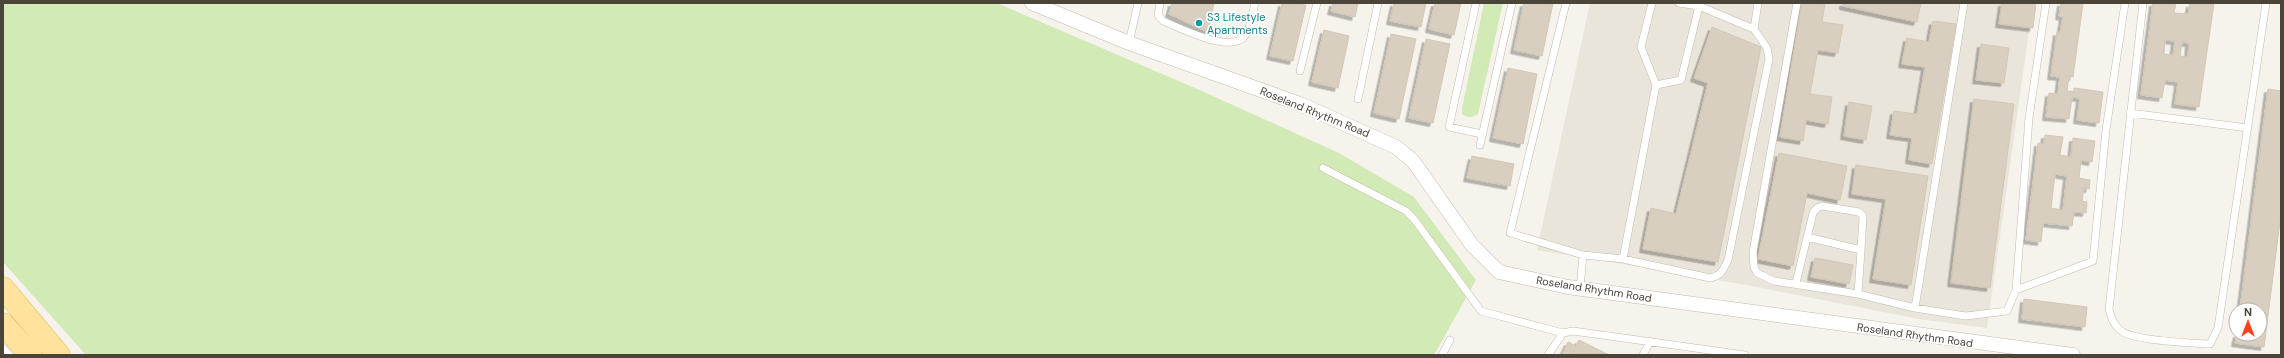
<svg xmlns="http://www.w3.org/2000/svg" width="2284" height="358" viewBox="0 0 2284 358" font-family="'DM Sans',sans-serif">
<defs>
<filter id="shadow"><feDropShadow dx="-3.5" dy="3.5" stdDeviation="0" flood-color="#0004"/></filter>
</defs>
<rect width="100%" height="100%" fill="#f6f3ec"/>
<!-- residential -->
<path fill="#eae5da" d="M1590,3H2033L1987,328L1919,319L1741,284L1537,250Z"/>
<!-- green -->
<path fill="#d2eab5" d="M3,3H997L1195,88L1339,153L1414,197L1476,280L1434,355H86L3,262Z
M1484,3H1503L1478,114C1472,118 1468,118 1462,114V108Z"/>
<!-- building -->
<path fill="#d8cfc1" stroke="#d3c7b4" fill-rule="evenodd" filter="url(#shadow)" d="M1172,3H1214L1208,32L1169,14Z
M1282,3L1306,5L1293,61L1270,56Z
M1333,3H1358L1355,17L1331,11Z
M1394,3H1426L1421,27L1390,21Z
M1435,3H1461L1454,35L1429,29Z
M1524,3H1553L1542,56L1514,50Z
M1802,3H1825L1822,22L1843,25L1838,53L1818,50L1810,94L1832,97L1828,124L1806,120L1803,141L1780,137Z
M1843,3H1921L1917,22L1843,6Z
M2002,3H2036L2033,28L1999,24Z
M2061,3H2083L2073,77L2069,76L2067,91L2074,92V88L2103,92L2099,123L2077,120L2080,98L2072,97L2069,119L2046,117L2049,93L2058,94L2060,77L2051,76L2057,32L2060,33L2063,17L2059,16Z
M2153,3H2176L2174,13L2188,14L2190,4L2214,3L2199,107L2175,104L2178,82L2165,80L2162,98L2141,95ZM2165,40L2175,41L2173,55L2164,54ZM2182,42L2189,43L2188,57L2180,56Z
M1933,21L1956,24L1932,164L1909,160L1912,138L1890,135L1894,111L1917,114L1925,67L1902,64L1907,38L1929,42Z
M1712,27L1761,47L1718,262L1643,249L1651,208L1676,214L1708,83L1694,78Z
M1324,30L1349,36L1338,88L1312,82Z
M1391,34L1416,39L1399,119L1374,113Z
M1426,39L1450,44L1433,123L1409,118Z
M1981,44L2009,48L2004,83L1976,80Z
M1508,68L1537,74L1523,144L1493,138Z
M2268,89L2281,91V214L2264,347L2235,343L2237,334H2260V310H2240Z
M1974,99L2014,104L1990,288L1951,283Z
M1849,102L1872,106L1866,140L1844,136Z
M2045,135L2063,137L2060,155L2071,157L2073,138L2095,141L2092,162L2081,160L2079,178L2090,180L2089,189L2084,188L2082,201L2087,202L2086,213L2074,212L2072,226L2043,223L2041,242L2026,240L2038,143L2044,144ZM2055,174L2067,176L2063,210L2051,208Z
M1779,153L1847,166L1840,200L1807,193L1793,266L1758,259Z
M1472,156L1514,164L1510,186L1467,178Z
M1856,165L1928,176L1911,285L1873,279L1886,199L1852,194Z
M1815,258L1853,265L1849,284L1811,277Z
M2024,299L2087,307L2085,327L2022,319Z
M1579,340L1609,355H1577L1572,353L1571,355H1562L1568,342L1576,346Z"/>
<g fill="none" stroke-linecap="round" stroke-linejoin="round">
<!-- service casing -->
<g stroke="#c2bbae" stroke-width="8">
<path id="service" d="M1160,3L1158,15L1163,21C1180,28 1227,52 1243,38C1251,30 1252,14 1255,3
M1476,3L1449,127L1482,134
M1566,3L1510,233L1583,255L1623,259L1710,278C1721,276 1723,270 1728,260L1769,59L1767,48L1754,29L1758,3
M1652,3L1641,47L1656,85
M1679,3L1699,6V3
M1797,3L1753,252L1754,267L1757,273L1774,281L1858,294L1915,308L1946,313L1966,316L2007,311L2016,290
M2046,3L2029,118L2016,290L2093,261L2106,130L2125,3
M2143,3L2109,309C2111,317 2113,324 2120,330C2131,341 2193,343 2210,344L2218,328L2266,3
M1129,43L1138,3
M1300,71L1317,3
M1358,99L1378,3
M2130,113L2248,128
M1480,145L1512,3
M1323,168L1406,211L1414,219L1481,311L1563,333
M1807,237L1861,250L1858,294
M1623,259L1656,85L1681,80L1699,6L1754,29
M1796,283L1813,213L1817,208L1822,206L1859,212L1863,216L1861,250
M1580,288L1583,255
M1915,308L1964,3
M3,348L9,355
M1442,355L1450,340
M1548,355L1563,333L1573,331L1745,355
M1643,355L1650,341"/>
</g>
<!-- minor casing -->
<g stroke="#c2bbae" stroke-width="15">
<path id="minor" d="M1032,3L1129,43L1300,104L1396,147L1413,161L1472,245L1499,272L1568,287L2073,355"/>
</g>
<!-- primary casing -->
<g stroke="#e6c16a" stroke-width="23">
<path id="primary" d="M3,288L59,355
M3,324L31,355"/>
</g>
<!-- service -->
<use href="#service" stroke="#fff" stroke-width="7"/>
<!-- minor -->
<use href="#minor" stroke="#fff" stroke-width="14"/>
<!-- primary -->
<use href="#primary" stroke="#ffe39c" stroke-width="22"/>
</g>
<!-- markers -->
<circle fill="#0f9aa8" stroke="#fff" stroke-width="1.5" cx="1199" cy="23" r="4"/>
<g text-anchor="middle" stroke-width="3.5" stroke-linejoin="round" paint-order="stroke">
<!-- culture labels -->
<g font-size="11" fill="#0d838f" stroke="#fff" text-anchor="start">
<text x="1207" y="21">S3 Lifestyle<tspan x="1207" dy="13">Apartments</tspan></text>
</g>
<!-- street labels -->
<g font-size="11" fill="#4b4439" stroke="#fff">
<text transform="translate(1315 112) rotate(22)" y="4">Roseland Rhythm Road</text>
<text transform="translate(1594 289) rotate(9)" y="4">Roseland Rhythm Road</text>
<text transform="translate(1915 335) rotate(8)" y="4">Roseland Rhythm Road</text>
</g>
</g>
<!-- border -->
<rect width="2284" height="358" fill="none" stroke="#4b4439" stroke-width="8"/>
<!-- north arrow -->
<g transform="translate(2248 322)"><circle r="19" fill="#ffffff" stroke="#b7b4b0"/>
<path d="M0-3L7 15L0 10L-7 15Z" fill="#fc3f1d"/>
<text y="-6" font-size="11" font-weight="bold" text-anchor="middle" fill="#4b4439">N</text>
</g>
</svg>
